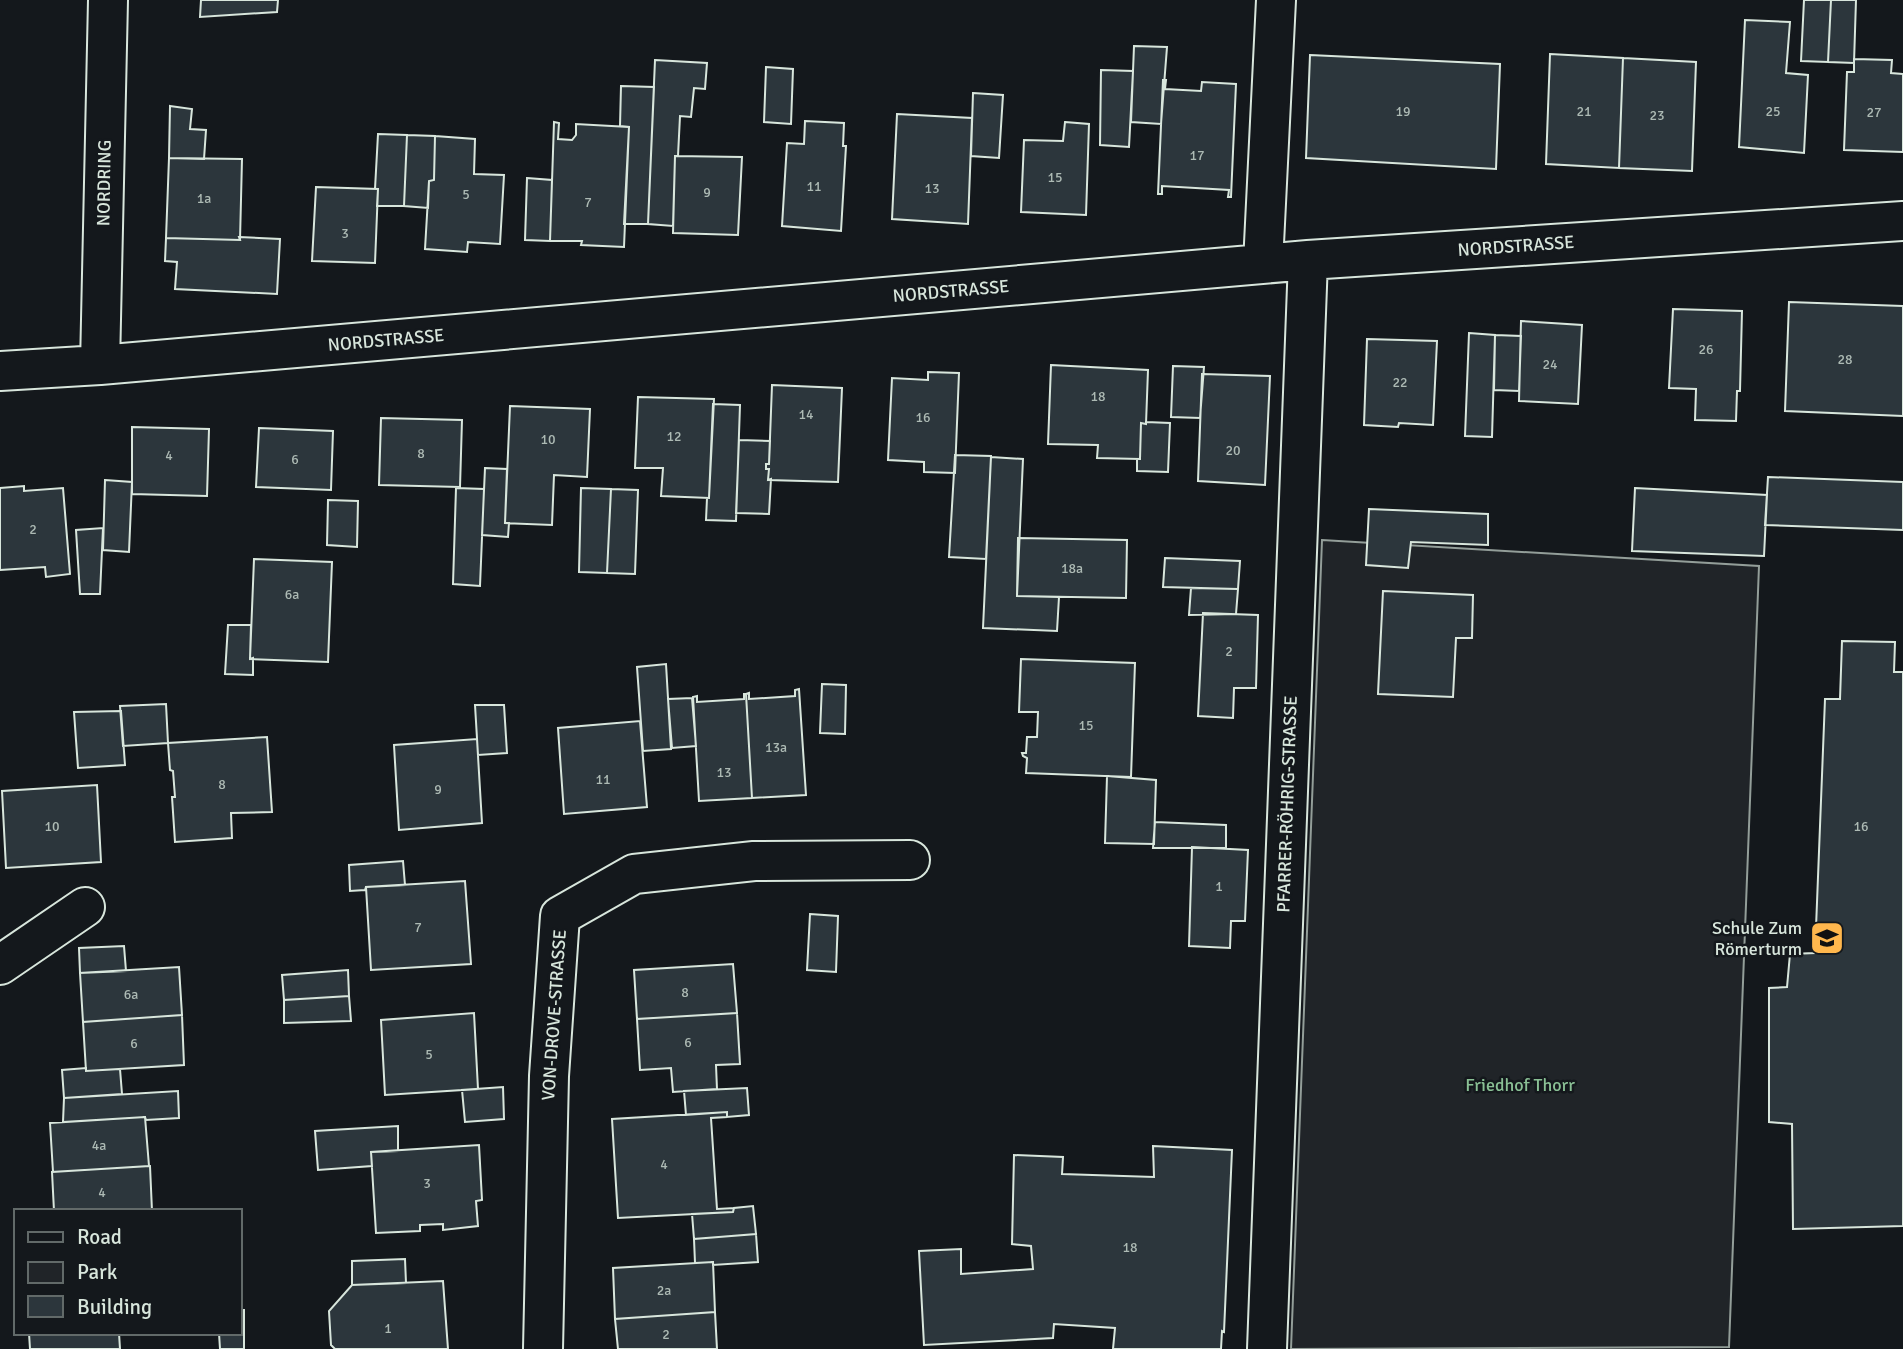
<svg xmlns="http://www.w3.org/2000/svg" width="1903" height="1349" viewBox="0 0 1903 1349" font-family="Signika,sans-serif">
<rect width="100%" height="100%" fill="#14181c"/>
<!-- green -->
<path fill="#202428" stroke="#939e99" stroke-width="2" d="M1322,540L1759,566L1729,1347L1291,1349Z"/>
<!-- building -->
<path fill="#2c363c" stroke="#d8e6dc" stroke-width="2" d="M201,0H278L277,12L200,17Z
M1804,0H1831L1828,62L1801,61Z
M1831,0H1856L1854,63L1828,62Z
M1745,20L1790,22L1786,73L1808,75L1804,153L1739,147Z
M1134,46L1167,47L1161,124L1131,122Z
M1550,54L1623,58L1619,168L1546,164Z
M1310,55L1500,64L1496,169L1306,158Z
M1623,58L1696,62L1692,171L1619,168Z
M1854,59L1892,60L1891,73L1903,74V152L1844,150L1847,72H1854Z
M655,60L707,63L705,89L694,88L691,117L680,116L678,156H675L673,226L648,224Z
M766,67L793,69L791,124L764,122Z
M1101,70L1133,71L1129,147L1100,145Z
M1163,80H1166L1165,89L1201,91L1202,82L1236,84L1231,197H1228L1229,190L1162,186V194H1158Z
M621,86L654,87L648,224H624L629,127L620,126Z
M973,93L1003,95L999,158L971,156Z
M170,106L192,109L190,129L206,130L204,159L169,158Z
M897,114L972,118L968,224L892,219Z
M805,121L844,123L843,146H846L841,231L782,226L787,143L804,144Z
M554,122L559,123L558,139L572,140L576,135V124L629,127L624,247L581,245L582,241H550Z
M1065,122L1089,124L1086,215L1021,212L1024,140L1063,141Z
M378,134L407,135L404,206H377L378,189H375Z
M407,135L435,136L434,180L429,181L428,208L404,206Z
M435,136L475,139L474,174L504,175L500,244L468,242L467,252L425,249L429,181L434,180Z
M675,156L742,157L738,235L673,233Z
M169,158L242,159L240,240L166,238Z
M527,178L552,180L550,241L525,240Z
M316,187L378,189L375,263L312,261Z
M239,237L280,239L277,294L175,289L177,262L165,261L166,238L240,240Z
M1789,302L1903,306V416L1785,411Z
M1673,309L1742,311L1740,391H1737L1736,421L1695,420L1696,389L1669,388Z
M1521,321L1582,325L1578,404L1519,401Z
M1469,333L1495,335L1492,437L1465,436Z
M1495,335L1521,336L1519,391L1494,390Z
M1367,339L1437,341L1433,425L1399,423L1398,427L1364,425Z
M1051,365L1148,370L1146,424L1141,423L1140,459L1097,458L1098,445L1048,444Z
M1173,366L1204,367L1200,418L1171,417Z
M928,372L959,373L955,473L924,472V462L888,460L892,378L928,380Z
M1202,374L1270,376L1265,485L1198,481Z
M772,385L842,388L838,482L768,480L769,469H766V464H769Z
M638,397L714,399L709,498L661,496L663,468H635Z
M713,404L740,405L736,521L706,520L707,498H709Z
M510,406L590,409L587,477L554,475L552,525L505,523Z
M381,418L462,420L460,487L379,485Z
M1146,422L1170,423L1168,472L1137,471V459H1140L1141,423L1146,424Z
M132,427L209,429L207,496L132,494Z
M259,428L333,431L331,490L256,487Z
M739,440L770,441L769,464H766V469H769L768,480L771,479L769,514L736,513Z
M955,455L991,456L986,559L949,557Z
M991,457L1023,459L1017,596L1059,597L1057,631L983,628Z
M485,468L507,469L505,523H509L508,537L482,535Z
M1768,477L1903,482V530L1765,525Z
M105,480L132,482L129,552L103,550Z
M24,486V491L63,488L70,574L46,577L45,567L0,570V488Z
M456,488L484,489L480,586L453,584Z
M581,488L611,489L607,573L579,572Z
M1635,488L1767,495L1764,556L1632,551Z
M611,489L638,490L635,574L607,573Z
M328,500L358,501L357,547L327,545Z
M1369,509L1488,514V545L1411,542L1408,568L1366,565Z
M103,528L100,594H80L76,530Z
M1018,538L1127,540L1126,598L1017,596Z
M1165,558L1240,561L1238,589L1163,587Z
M254,559L332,562L328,662L250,659Z
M1191,588L1238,589L1236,614L1189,615Z
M1383,591L1473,595L1472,638H1456L1453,697L1378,694Z
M1203,613L1258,615L1256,688H1234L1233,718L1198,716Z
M228,625H251L250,659L253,658V675L225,674Z
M1842,641L1895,642L1894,672H1903V1226L1793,1229L1792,1124L1769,1122V988L1787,987L1790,954L1815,953L1825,699H1840Z
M1021,659L1135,663L1131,777L1026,773L1027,758L1023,756L1022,753H1026L1027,737H1037L1038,712H1019Z
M666,664L671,749L643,751L637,667Z
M822,684L846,685L845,734L820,733Z
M799,689L806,795L752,798L746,694L749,693V699L795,696V690Z
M744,694H746L752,798L699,801L693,697L697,696V702L744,699Z
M692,698L696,746L672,748L668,699Z
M166,704L168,743L123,746L120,706Z
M475,705H504L507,753L478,755Z
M121,711L125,765L78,768L74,712Z
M640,721L647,807L564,814L558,728Z
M267,737L272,812L231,813L232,838L175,842L172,797H175L173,771L170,770L168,743Z
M477,739L482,823L399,830L394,745Z
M1107,776L1156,780L1154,844L1105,843Z
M97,785L101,862L6,868L2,791Z
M1155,822L1226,825V848H1153Z
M1192,847L1248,850L1245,921H1231L1230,948L1189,946Z
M403,861L405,885L366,887L365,890L350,891L349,865Z
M465,881L471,964L371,970L366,887Z
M810,914L838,916L836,972L807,970Z
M124,946L126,971L80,973L79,948Z
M733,964L737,1013L637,1019L634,970Z
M179,967L182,1015L83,1022L80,973Z
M348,970L349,996L284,1000L282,975Z
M349,996L351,1021L284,1023V1000Z
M474,1013L478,1089L385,1095L381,1020Z
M737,1013L740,1064L716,1065L717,1089L673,1092L671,1068L640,1070L637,1019Z
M182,1015L184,1065L86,1071L83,1022Z
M86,1068V1071L120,1069L122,1094L64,1098L62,1070Z
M503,1087L504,1119L465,1122L462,1090Z
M747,1088L749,1115L727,1117V1112L686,1115L684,1091Z
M178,1091L179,1118L146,1120L145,1117L63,1122L64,1098Z
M727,1112V1117L711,1118L717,1209L734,1208L733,1212L618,1218L612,1119Z
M145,1117L149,1166L53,1172L50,1123Z
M398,1126V1151L371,1152L372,1166L318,1170L315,1131Z
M479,1145L482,1200L476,1201L478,1226L443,1230V1224L420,1225V1231L376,1233L371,1152Z
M1153,1146L1232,1150L1224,1332L1222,1331L1221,1349H1113L1115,1328L1054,1324L1053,1338L924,1345L919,1251L961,1249V1274L1033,1269L1031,1246L1012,1244L1014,1155L1063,1157L1062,1174L1154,1177Z
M150,1166L152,1211H54L52,1172Z
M753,1206L756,1234L694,1239L692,1214L733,1212L734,1208Z
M756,1234L758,1262L713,1265V1262L695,1263L694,1239Z
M405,1259L406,1283L352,1285V1261Z
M713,1262L715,1312L615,1319L613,1268Z
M443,1281L448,1349H335L331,1345L329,1311L352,1285Z
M240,1310H244V1349H220L219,1333H240Z
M715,1312L717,1349H618L615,1319Z
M29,1333H119L120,1349H30Z"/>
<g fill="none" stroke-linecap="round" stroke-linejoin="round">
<!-- minor casing -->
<g stroke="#d8e6dc" stroke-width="42">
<path id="minor" d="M1263,264L1276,0
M100,365L108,0
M0,371L100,365L1308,260L1903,221
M0,965L85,907
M543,1349L549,1076L560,916L634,874L754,861L910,860
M1267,1349L1308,260"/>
</g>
<!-- minor -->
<use href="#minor" stroke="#14181c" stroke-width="38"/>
</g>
<!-- icons -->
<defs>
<g id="school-square" transform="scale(1.75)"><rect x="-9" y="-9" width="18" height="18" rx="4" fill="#ffb74d" stroke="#14181c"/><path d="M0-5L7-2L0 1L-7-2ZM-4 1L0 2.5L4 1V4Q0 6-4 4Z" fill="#111"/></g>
</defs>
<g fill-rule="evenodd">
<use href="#school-square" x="1827" y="938"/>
</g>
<g text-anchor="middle" stroke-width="5" stroke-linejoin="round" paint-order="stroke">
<!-- number labels -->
<g font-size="14" fill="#adbab4">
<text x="1403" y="116">19</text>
<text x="1584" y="116">21</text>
<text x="1773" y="116">25</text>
<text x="1874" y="117">27</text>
<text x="1657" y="120">23</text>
<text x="1197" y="160">17</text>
<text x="1055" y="182">15</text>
<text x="814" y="191">11</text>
<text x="932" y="193">13</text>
<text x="707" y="197">9</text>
<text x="466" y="199">5</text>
<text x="204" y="203">1a</text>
<text x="588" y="207">7</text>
<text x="345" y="238">3</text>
<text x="1706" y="354">26</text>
<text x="1845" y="364">28</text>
<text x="1550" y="369">24</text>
<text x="1400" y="387">22</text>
<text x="1098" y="401">18</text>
<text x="806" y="419">14</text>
<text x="923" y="422">16</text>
<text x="674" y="441">12</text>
<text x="548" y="444">10</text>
<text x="1233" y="455">20</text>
<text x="421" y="458">8</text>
<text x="169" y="460">4</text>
<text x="295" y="464">6</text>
<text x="33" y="534">2</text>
<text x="1072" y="573">18a</text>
<text x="292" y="599">6a</text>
<text x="1229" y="656">2</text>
<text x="1086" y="730">15</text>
<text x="776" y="752">13a</text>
<text x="724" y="777">13</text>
<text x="603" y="784">11</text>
<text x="222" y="789">8</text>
<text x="438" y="794">9</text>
<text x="52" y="831">10</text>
<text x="1861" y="831">16</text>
<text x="1219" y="891">1</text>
<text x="418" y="932">7</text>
<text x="685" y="997">8</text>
<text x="131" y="999">6a</text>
<text x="688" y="1047">6</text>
<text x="134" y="1048">6</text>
<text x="429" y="1059">5</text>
<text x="99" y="1150">4a</text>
<text x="664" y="1169">4</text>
<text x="427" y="1188">3</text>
<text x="102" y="1197">4</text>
<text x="1130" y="1252">18</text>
<text x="664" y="1295">2a</text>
<text x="388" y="1333">1</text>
<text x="666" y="1339">2</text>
</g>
<!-- street labels -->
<g font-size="18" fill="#d8e6dc" stroke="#14181c">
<text transform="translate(104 183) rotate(-89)" y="6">NORDRING</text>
<text transform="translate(1516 246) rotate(-4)" y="6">NORDSTRASSE</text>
<text transform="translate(951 291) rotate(-5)" y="6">NORDSTRASSE</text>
<text transform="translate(386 340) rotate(-5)" y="6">NORDSTRASSE</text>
<text transform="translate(1287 804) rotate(-88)" y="6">PFARRER-RÖHRIG-STRASSE</text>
<text transform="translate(554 1015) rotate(-86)" y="6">VON-DROVE-STRASSE</text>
</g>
<!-- poi labels -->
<g font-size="18" fill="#d8e6dc" stroke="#14181c" text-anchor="end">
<text x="1802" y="934">Schule Zum<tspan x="1802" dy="21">Römerturm</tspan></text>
</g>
<!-- park labels -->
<g font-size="18" fill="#8ac095" stroke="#14181c">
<text x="1520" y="1091">Friedhof Thorr</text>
</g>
</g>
<!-- legend -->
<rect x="14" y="1209" width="228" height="126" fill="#14181c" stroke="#626a69" stroke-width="2"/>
<rect x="28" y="1232" width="35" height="10" fill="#14181c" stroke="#626a69" stroke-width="2"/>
<text x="77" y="1244" font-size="21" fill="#d8e6dc">Road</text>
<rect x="28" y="1262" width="35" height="21" fill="#202428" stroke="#626a69" stroke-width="2"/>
<text x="77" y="1279" font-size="21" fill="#d8e6dc">Park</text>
<rect x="28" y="1296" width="35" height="21" fill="#2c363c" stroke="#626a69" stroke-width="2"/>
<text x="77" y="1314" font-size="21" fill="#d8e6dc">Building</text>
</svg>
